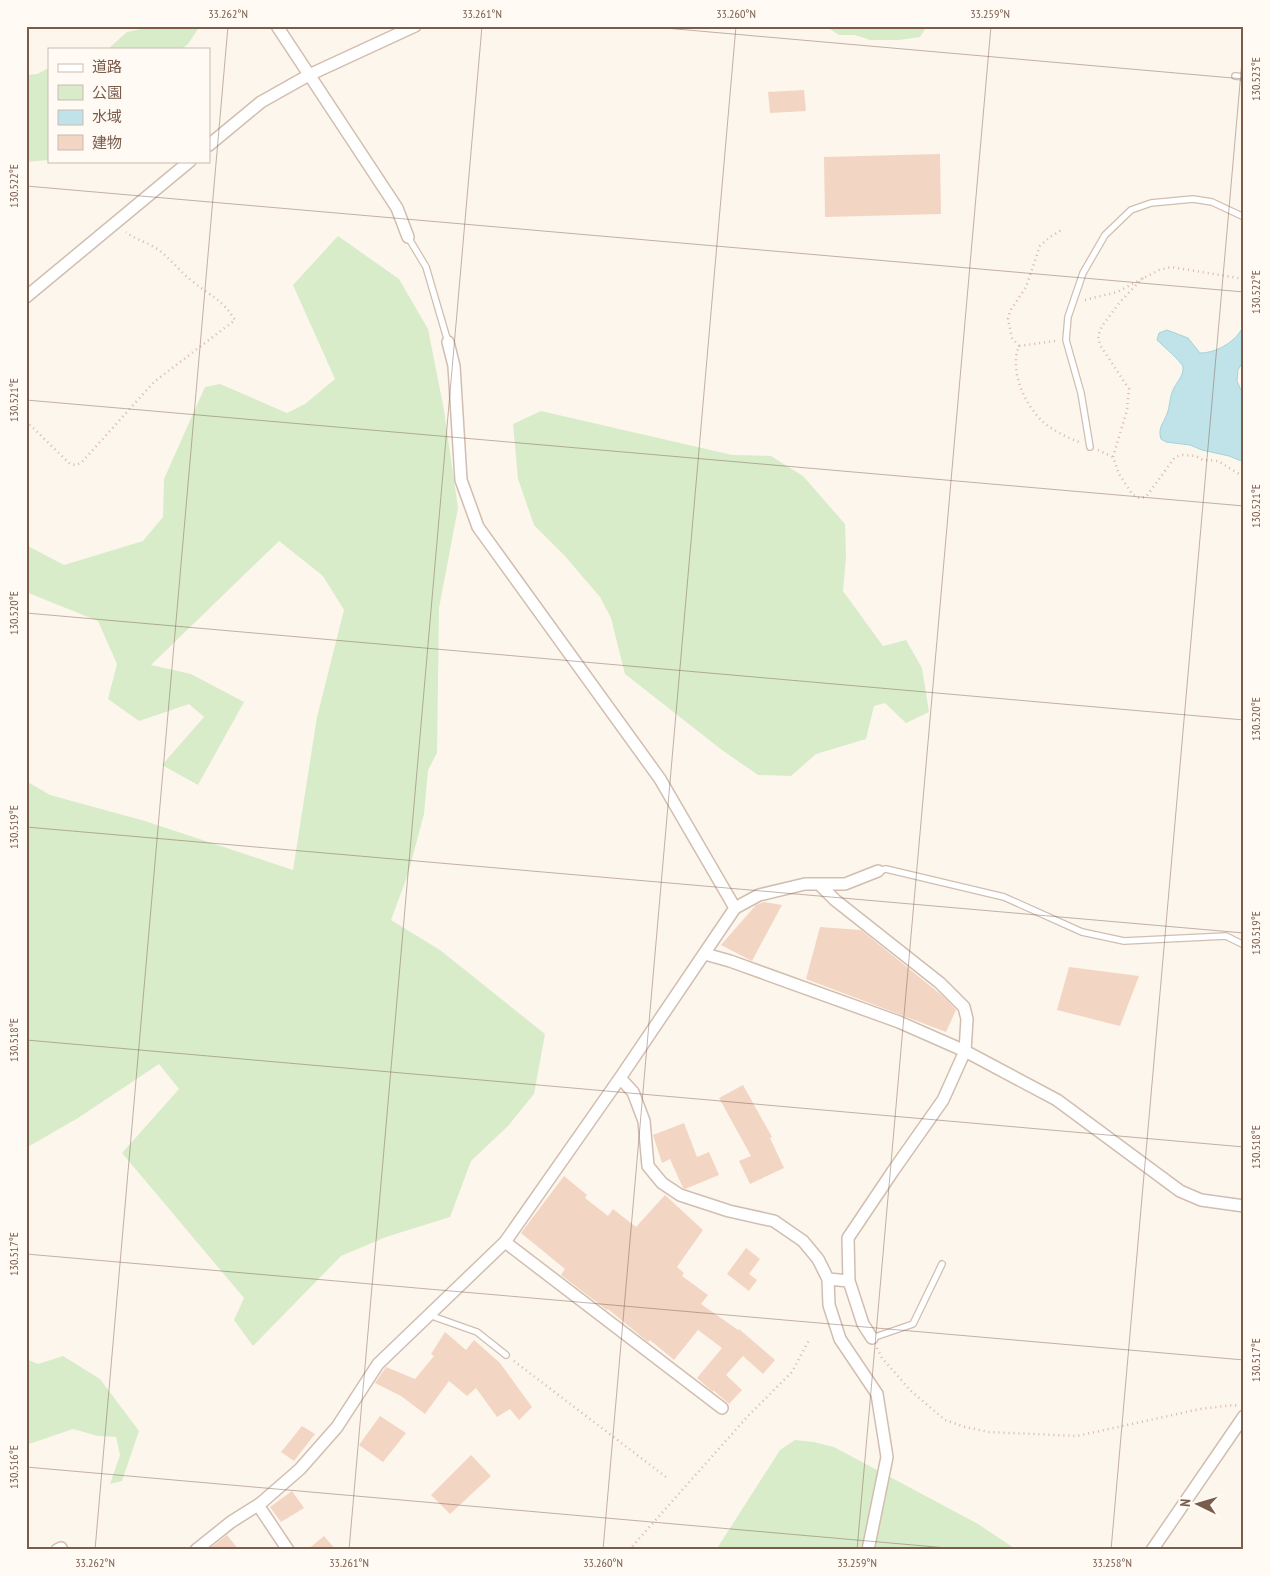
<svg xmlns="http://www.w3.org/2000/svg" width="1270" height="1576" viewBox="0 0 1270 1576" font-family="'PT Sans Narrow','Noto Sans JP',sans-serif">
<rect width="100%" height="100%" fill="#fdf6ec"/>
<!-- green -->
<path fill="#d8ecc9" d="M155,26H200L188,44L182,49H108L127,32Z
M825,26H927L920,37L899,40H870L855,35H839Z
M49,68V160L26,162V75L37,74Z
M338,236L399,279L428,329L444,410L458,508L439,608L437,753L428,770L424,814L408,874L391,920L440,950L545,1034L534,1094L508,1126L471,1161L450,1217L386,1237L341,1256L253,1346L234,1320L244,1298L122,1153L179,1089L159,1064L78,1118L26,1148V781L50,795L145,821L293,870L317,717L344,610L323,576L279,541L151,665L191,674L244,702L198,785L162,765L204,717L189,704L139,721L108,699L117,664L98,621L26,592V545L64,565L143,541L163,517L164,479L205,387L220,384L287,413L305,404L335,379L293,285Z
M541,411L732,455L771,456L803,476L845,524L846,557L843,591L883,646L906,640L922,668L929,712L906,723L885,703L874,706L866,739L816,754L791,776L758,775L722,750L625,674L611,618L600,597L564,555L534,525L518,479L513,424Z
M63,1356L100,1379L139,1431L122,1481L110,1484L120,1455L116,1437L98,1436L73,1429L26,1445V1359L38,1364Z
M795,1440L814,1442L834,1447L978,1524L1017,1550H716L780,1450Z"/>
<!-- water -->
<path fill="#bfe3e8" stroke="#a5d3da" d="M1244,325V349L1242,363L1238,370L1237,381L1244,397V462L1229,456L1202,450L1190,445L1166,442L1161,439C1157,427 1165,422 1168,411C1170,404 1170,395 1174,388C1177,382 1184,375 1183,367C1182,362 1162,345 1157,340L1159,333L1167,330L1188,338L1200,353C1217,353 1237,341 1244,325Z"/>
<!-- building -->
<path fill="#f3d5c3" d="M804,90L806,111L770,113L768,92Z
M940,154L941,214L825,217L824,157Z
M764,902L782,905L752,961L721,945L756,905Z
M820,927L861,930L944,997L956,1010L946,1032L806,979Z
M1069,967L1139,976L1120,1026L1057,1010Z
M743,1085L772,1137L770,1138L784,1168L750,1184L739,1161L751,1156L719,1098Z
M684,1123L697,1157L709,1152L719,1175L685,1189L683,1188L670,1159L662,1163L653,1135Z
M564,1176L587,1195L585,1198L608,1216L613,1209L636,1227L665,1195L703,1230L677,1267L684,1273L682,1276L708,1295L701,1304L738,1330L739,1329L775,1360L763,1374L743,1356L726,1375L742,1390L729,1404L713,1390V1392L697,1378L722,1348L698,1330L674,1360L650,1340L648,1342L608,1309L607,1310L561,1275L565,1269L521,1233Z
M746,1248L760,1259L749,1274L757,1280L749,1291L727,1274Z
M445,1332L466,1350L474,1340L500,1363L532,1407L519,1420L510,1409L497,1417L476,1388L467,1396L449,1381L425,1414L401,1396L375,1383L386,1367L415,1379L434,1356L431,1354Z
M380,1416L406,1433L383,1462L359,1445Z
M302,1426L315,1434L294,1461L281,1452Z
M471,1455L491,1476L450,1514L431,1495Z
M292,1491L304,1508L281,1522L270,1507Z
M227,1535L239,1550H208Z
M324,1536L336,1550H307Z"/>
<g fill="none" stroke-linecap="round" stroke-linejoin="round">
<!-- service casing -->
<g stroke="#d1beb0" stroke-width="8">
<path id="service" d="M1235,76L1244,77
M408,237L426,267L448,342
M1090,447L1081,393L1066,340L1068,317L1083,273L1105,235L1131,210L1151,203L1193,199L1212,202L1244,217
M878,871L886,869L1004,897L1082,932L1124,941L1226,936L1244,945
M429,1315L477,1332L506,1355
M872,1338L913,1324L942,1264"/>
</g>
<!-- minor casing -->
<g stroke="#d1beb0" stroke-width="14">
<path id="minor" d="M277,26L397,208L408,237
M209,145L261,102L309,75L415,26
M26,297L190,161
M448,342L454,366L461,480L478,527L660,779L735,908
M819,884L835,900L940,983L964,1007L967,1019L965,1051L943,1100L893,1171L848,1238L849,1281L863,1324L872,1338
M705,954L730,961L899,1022L965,1051L1057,1100L1180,1191L1201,1200L1244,1206
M620,1078L633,1092L644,1121L648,1166L662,1183L680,1195L729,1211L774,1221L803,1241L818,1259L828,1279L849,1281
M505,1242L722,1408
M828,1279L829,1305L840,1339L877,1394L887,1457L868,1550
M258,1505L288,1550
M57,1550L61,1548L62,1550
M196,1550L231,1522L261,1503L300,1469L337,1427L378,1364L505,1242L620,1078L735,908L759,895L805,884H845L878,871
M1152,1550L1244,1416"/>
</g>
<!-- path -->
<path stroke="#d9b8a5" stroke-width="2.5" stroke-dasharray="1 4" stroke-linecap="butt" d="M1143,278L1120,302L1102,326L1098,336L1100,345L1129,389L1127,410L1113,457L1119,474L1132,494L1139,498L1146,497L1175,457L1183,455L1196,456L1203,460L1218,461L1244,477
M1085,300L1117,292L1159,270L1171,267L1244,279
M1055,341L1019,346C1009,370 1024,403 1042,421C1052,430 1066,437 1079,442
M1019,346L1012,338L1008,319L1010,311L1026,287L1040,246L1050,237L1063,229
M26,421L70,464L76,465L81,463L154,382L235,320C223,300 209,295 192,281C179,271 168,255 154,247C144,241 134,239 126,232
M1098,450L1113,457
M877,1348L882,1358L910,1390L945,1420L965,1427L989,1432L1077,1436L1200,1409L1234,1405L1238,1406
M514,1361L666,1477
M629,1550L747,1417L792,1372L809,1340"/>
<!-- service -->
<use href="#service" stroke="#fff" stroke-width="5.5"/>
<!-- minor -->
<use href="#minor" stroke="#fff" stroke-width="11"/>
</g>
<!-- ticks -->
<path fill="none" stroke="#7a5c4d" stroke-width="1" stroke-opacity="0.45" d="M642,26L1244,79M26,186L1244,292M26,400L1244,506M26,613L1244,720M26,827L1244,933M26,1040L1244,1147M26,1254L1244,1360M26,1467L970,1550M95,1550L228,26M349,1550L482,26M603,1550L736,26M857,1550L991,26M1111,1550L1244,38"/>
<!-- border -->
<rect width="1270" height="1576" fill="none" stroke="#fffaf3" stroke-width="55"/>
<!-- legend -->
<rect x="48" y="48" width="162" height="115" fill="#fffaf3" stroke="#cabbb1"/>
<rect x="58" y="64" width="25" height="8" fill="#ffffff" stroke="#cabbb1"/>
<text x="92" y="72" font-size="15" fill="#7a5c4d">道路</text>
<rect x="58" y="85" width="25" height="15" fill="#d8ecc9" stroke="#cabbb1"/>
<text x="92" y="98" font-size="15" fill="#7a5c4d">公園</text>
<rect x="58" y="110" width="25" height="15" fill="#bfe3e8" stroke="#cabbb1"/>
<text x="92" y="122" font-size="15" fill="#7a5c4d">水域</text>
<rect x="58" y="135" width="25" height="15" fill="#f3d5c3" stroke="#cabbb1"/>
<text x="92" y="148" font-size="15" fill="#7a5c4d">建物</text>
<!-- north arrow -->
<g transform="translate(1198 1504) rotate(275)" stroke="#fffaf3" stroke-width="4" paint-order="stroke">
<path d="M0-4L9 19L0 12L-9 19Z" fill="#7a5c4d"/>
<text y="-8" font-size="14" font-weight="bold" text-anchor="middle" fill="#7a5c4d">N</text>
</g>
<rect x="28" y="28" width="1214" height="1520" fill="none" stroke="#7a5c4d" stroke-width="2"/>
<g font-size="12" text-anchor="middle" fill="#7a5c4d">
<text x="228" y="18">33.262°N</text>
<text x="482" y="18">33.261°N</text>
<text x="736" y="18">33.260°N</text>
<text x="990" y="18">33.259°N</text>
<text transform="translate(1256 79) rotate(-90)" y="4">130.523°E</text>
<text transform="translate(14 186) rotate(-90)" y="4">130.522°E</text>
<text transform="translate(1256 292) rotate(-90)" y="4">130.522°E</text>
<text transform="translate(14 400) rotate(-90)" y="4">130.521°E</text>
<text transform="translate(1256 506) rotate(-90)" y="4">130.521°E</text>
<text transform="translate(14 613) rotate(-90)" y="4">130.520°E</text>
<text transform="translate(1256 719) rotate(-90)" y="4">130.520°E</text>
<text transform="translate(14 827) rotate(-90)" y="4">130.519°E</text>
<text transform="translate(1256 933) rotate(-90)" y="4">130.519°E</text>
<text transform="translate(14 1040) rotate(-90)" y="4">130.518°E</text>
<text transform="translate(1256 1147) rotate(-90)" y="4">130.518°E</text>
<text transform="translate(14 1254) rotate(-90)" y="4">130.517°E</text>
<text transform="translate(1256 1360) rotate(-90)" y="4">130.517°E</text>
<text transform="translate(14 1467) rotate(-90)" y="4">130.516°E</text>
<text x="95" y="1567">33.262°N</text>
<text x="349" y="1567">33.261°N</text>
<text x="603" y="1567">33.260°N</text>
<text x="857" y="1567">33.259°N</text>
<text x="1112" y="1567">33.258°N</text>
</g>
</svg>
